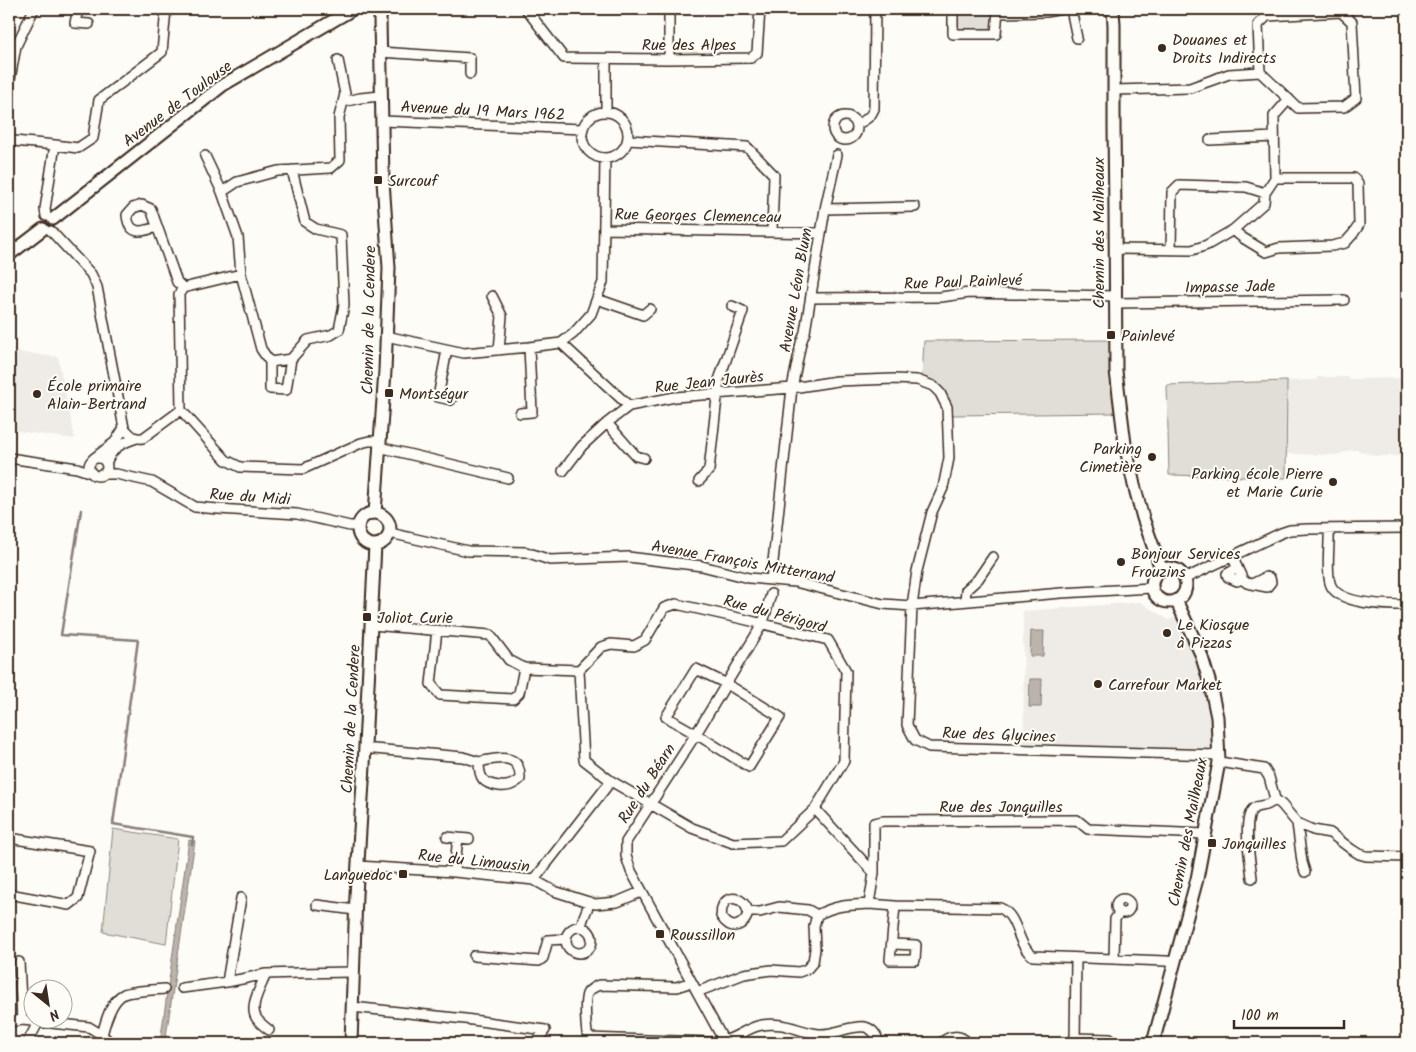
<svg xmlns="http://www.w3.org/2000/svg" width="1416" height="1052" viewBox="0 0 1416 1052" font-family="Kalam,sans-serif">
<rect width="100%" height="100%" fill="#fdfcf7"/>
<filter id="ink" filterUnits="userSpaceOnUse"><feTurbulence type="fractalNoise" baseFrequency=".02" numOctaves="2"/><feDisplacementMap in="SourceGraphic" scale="10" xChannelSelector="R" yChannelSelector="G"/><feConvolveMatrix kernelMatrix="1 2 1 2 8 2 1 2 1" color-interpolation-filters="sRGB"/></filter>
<g filter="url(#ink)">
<!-- built -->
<path fill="#efece7" d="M9,351L58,357L75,439L9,430Z
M1317,377H1348L1349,379L1406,378L1407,380V456H1375L1358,450H1351L1336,455L1286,454L1287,381L1317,380Z
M1140,602L1169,620L1178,616L1195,652L1210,704L1213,740L1211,747L1204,751L1024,743L1023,611Z"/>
<!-- green -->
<path fill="#e1ded7" stroke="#8e847a" d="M957,9H993V30H957Z
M1110,340V365L1115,413L953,415C948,398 940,383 922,378L924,341Z
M1287,381L1286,478L1169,475L1167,385Z
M113,829L178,839L166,944L103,932Z"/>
<!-- water -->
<path fill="#bbb4ad" stroke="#887d74" d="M1031,631H1044L1043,656H1030Z
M1030,679H1042L1041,707H1029Z
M189,840L195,841L165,1043H160Z"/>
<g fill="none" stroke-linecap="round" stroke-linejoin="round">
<!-- stream -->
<path stroke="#887d74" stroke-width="2.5" d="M81,510L61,635L138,640L113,824L193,837L192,844"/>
<!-- minor casing -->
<g stroke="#3b2a1e" stroke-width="12">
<path id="minor" d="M78,9L75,23L89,24
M526,9L564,58L669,59L751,58L757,53L760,9
M953,9V34H996L998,9
M1071,9L1077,38
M998,13L1046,12L1061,9
M380,52L470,58V74
M669,59V9
M338,60L345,94L343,102
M9,85L16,46L34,9
M1114,90L1190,88L1229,74L1260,72L1298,108L1344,107L1356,98L1352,22L1341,12L1267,16L1258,25L1260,72
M582 135a23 23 0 1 1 46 0a23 23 0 1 1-46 0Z
M606,112V59
M833 128a12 12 0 1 1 24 0a12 12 0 1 1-24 0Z
M382,121L583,129
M857,124C865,121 871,117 874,109L875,9
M628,140L747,147L774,175L772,231
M1210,140L1274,137
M9,144L14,141L55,145
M205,156L222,192
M825,209L915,207
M46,216L45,209L55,145L78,148L93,138L99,100L162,52L166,9
M157,227C142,232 129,236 127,215L133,208L142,205L151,209L177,282L183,288
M604,229L821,233
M1233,230L1264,203L1265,193L1275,178L1274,116L1289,99
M51,231L91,274L97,287L124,428C131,435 133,439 143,438L181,410L226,460L240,467L303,469L361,443L369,441H379
M1116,249L1192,250L1207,245L1233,230L1243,238L1266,252L1279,248L1332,246L1345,243L1353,234L1359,225L1358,184L1354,178H1275
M1171,249L1172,192L1179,185L1246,187L1265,193
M241,274L261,349L270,362L291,359L308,340L331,335L339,330L344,305L341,235L316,229L305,222L292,170
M183,288L241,274L238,237L222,192L237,182L278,171L331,168L340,160L339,117L343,102L360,98L381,96
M492,296L502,316L499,350
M811,298L941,297L969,293L1115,296
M597,299L643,315L650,309
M1115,303L1344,300
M386,336L464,353L529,347L561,343L629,406L675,397L792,388L837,381L894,379L917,380L933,386L940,393L947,407L949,458L943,488L932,512L917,571L912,606L907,725L915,740L929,747L1219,755
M561,343L573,334L591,314L603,282L605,158
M447,350L438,397L451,400
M270,362V389L286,390L291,359
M181,410L179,294L183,288
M520,413L532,412L529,347
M607,423L636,456L644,458
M379,447L508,478
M9,458L77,468L92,473
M89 467a9 9 0 1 1 18 0a9 9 0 1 1-18 0Z
M93,459L115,442L124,428
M106,464C111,448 121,443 137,438
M563,471L582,446L607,423L629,406
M101,474H116L152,482L195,507L218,509L297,514L350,526H358
M699,481L709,470L719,380L743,311L732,306
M1329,529C1330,545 1326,568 1330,583C1336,605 1388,605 1407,605
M390,533L468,551L526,552L550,560L628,557L702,566L749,578L795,582L883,604L912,606L1061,593L1152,588
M1232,556L1243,580L1247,583L1267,587L1271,582L1270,578L1266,577L1252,584
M1237,568L1227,574L1228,577L1237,581L1242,579
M1184,579L1281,533L1290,530L1307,529L1407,528
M771,580L792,388L801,343L805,332L825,209L837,155
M965,601L966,590L978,579L993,557
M676,604L743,619L828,640L846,671L844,761L815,809L781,841L733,843L692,828L611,781L584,760L579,670L601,647L611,644L634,646L645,640L664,608Z
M372,625L490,635L509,660L524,668L579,670
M437,630L431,684L440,695L513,699L519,693L524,668
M696,669L727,684L780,717L749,767L696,734L666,717Z
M365,749H374L463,757L479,762C479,778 483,784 499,786C508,787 513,785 520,779C521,752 498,758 479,762
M1219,762L1264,769L1269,777L1275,799L1282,805L1297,823L1313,830L1330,833L1351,849L1359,854L1366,856L1407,857
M815,809L874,873L869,904L895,906L1000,908C1019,916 1016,945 1033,956L1166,961L1175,962
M1297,823L1302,862L1305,872
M447,837L469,839
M9,838L90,851L78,898L69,905L9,894
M358,866L454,872L534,880L554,891L595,904L617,902L641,892
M454,872L458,838
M874,873V823L883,821L1077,820L1088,829L1205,834
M1252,878C1251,864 1241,818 1254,808C1261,804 1267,808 1275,799
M534,880L611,781
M1116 906a7 7 0 1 1 14 0a7 7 0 1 1-14 0Z
M317,905L355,910
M748,912C747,921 736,931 727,923C724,921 723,919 721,916C722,914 721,911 722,908C726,893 745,897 748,912H760L779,907L808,910L817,915
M566 940a13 13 0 1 1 26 0a13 13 0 1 1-26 0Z
M581,927L583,919L590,902
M892,944L916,945L915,960H890L895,906
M474,956L539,961L543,958L548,940L566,939
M1114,959L1115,919L1119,913
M19,962L22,1020
M266,974C261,987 248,1007 257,1019C260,1023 265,1027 269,1030
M227,982L241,898
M182,988L227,982L266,974L298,973L352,972
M697,992L744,974L771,970L799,972L807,969L813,962L815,949L814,926L817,915C836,905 848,905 869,904
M352,1007L465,1019L545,1030L536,1043
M9,1022L22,1020L89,1027L102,1035L111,1043
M102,1035C105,1023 111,1000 124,994C131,991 155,990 164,989
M588,1038L708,1042C713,1042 718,1042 723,1041C737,1038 748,1027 762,1025C784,1021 799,1032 819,1034C835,1035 851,1025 865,1027C873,1029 877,1035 879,1043
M588,1038C586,1030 584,1002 587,994C589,989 595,987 599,985L677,987L691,982
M1074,1038L1110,1039
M27,1043L39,1021
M725,1043L631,871L626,856V842L696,734L763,623L771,594
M941,1043C949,1035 960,1034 968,1043
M1075,1043L1076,958"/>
</g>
<!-- tertiary casing -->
<g stroke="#3b2a1e" stroke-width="15">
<path id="tertiary" d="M1113,9L1114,25V127L1115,212L1116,371L1125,444L1134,485L1143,518L1159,563L1163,570
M53,219L223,85L353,9
M9,255L43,229
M358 529a16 16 0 1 1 32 0a16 16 0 1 1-32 0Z
M375,513L385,371L389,268L383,181L380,19L382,9
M1152 585a17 17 0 1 1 34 0a17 17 0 1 1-34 0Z
M351,1043L356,895L364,766L375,545
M1153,1043L1197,879L1219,762L1217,717L1210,684L1201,654L1176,600"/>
</g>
<!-- minor -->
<use href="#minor" stroke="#fdfcf7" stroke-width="9"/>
<!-- tertiary -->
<use href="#tertiary" stroke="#fdfcf7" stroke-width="11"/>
</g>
</g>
<!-- markers -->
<g fill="#3b2a1e" stroke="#fdfcf7" stroke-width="2">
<circle cx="1162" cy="48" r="5"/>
<rect x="373" y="175" width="10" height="10" rx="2.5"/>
<rect x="1106" y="330" width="10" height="10" rx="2.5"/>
<rect x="384" y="388" width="10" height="10" rx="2.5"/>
<circle cx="37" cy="394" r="5"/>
<circle cx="1152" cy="457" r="5"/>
<circle cx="1333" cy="482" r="5"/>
<circle cx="1121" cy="562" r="5"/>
<rect x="362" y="612" width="10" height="10" rx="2.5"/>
<circle cx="1167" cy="633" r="5"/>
<circle cx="1098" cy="684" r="5"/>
<rect x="1207" y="838" width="10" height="10" rx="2.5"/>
<rect x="398" y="869" width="10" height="10" rx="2.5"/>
<rect x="655" y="929" width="10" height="10" rx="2.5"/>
</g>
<g text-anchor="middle" stroke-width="4" stroke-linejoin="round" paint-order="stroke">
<!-- poi labels -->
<g font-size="16" fill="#3b2a1e" stroke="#fdfcf7" text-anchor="start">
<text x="1172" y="45">Douanes et<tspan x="1172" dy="18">Droits Indirects</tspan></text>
<text x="388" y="186">Surcouf</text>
<text x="1121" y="341">Painlevé</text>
<text x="47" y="391">École primaire<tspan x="47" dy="18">Alain-Bertrand</tspan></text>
<text x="399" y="399">Montségur</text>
<text x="1142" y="454" text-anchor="end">Parking<tspan x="1142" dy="18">Cimetière</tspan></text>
<text x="1323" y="479" text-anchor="end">Parking école Pierre<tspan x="1323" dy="18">et Marie Curie</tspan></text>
<text x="1131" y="559">Bonjour Services<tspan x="1131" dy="18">Frouzins</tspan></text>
<text x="377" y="623">Joliot Curie</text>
<text x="1177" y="630">Le Kiosque<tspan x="1177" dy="18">à Pizzas</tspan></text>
<text x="1108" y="690">Carrefour Market</text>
<text x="1222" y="849">Jonquilles</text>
<text x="393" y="880" text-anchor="end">Languedoc</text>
<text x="670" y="940">Roussillon</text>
</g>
<!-- street labels -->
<g font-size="16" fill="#3b2a1e" stroke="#fdfcf7">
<text x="689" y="50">Rue des Alpes</text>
<text transform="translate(177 103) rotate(-37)" y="6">Avenue de Toulouse</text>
<text transform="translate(483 110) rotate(3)" y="6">Avenue du 19 Mars 1962</text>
<text transform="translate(698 215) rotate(1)" y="6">Rue Georges Clemenceau</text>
<text transform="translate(1098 233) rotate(-90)" y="6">Chemin des Mailheaux</text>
<text transform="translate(963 281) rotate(-2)" y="6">Rue Paul Painlevé</text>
<text transform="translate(1230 286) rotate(-1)" y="6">Impasse Jade</text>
<text transform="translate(795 290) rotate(-80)" y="6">Avenue Léon Blum</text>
<text transform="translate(368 320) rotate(-89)" y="6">Chemin de la Cendere</text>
<text transform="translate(709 381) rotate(-6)" y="6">Rue Jean Jaurès</text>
<text transform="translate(250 496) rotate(4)" y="6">Rue du Midi</text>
<text transform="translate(743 561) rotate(10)" y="6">Avenue François Mitterrand</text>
<text transform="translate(775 613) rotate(15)" y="6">Rue du Périgord</text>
<text transform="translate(350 719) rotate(-87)" y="6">Chemin de la Cendere</text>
<text transform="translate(999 734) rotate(2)" y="6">Rue des Glycines</text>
<text transform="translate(646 783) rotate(-57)" y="6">Rue du Béarn</text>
<text x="1001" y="812">Rue des Jonquilles</text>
<text transform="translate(1187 832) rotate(-79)" y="6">Chemin des Mailheaux</text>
<text transform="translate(474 860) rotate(6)" y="6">Rue du Limousin</text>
</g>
</g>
<!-- margin -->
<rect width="1416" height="1052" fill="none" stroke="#fdfcf7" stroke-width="30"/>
<rect x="15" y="15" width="1386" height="1022" fill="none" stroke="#3b2a1e" stroke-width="2" filter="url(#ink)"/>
<!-- north arrow -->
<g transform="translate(48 1004) rotate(150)"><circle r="24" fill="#fdfcf7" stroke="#afa8a0"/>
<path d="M0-4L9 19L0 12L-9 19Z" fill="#3b2a1e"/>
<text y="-8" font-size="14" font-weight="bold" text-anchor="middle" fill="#3b2a1e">N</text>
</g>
<!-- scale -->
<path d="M1234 1020v8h110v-8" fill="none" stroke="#3b2a1e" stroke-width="2.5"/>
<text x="1241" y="1020" font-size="15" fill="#3b2a1e" stroke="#fdfcf7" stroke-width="4" paint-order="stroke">100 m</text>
</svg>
